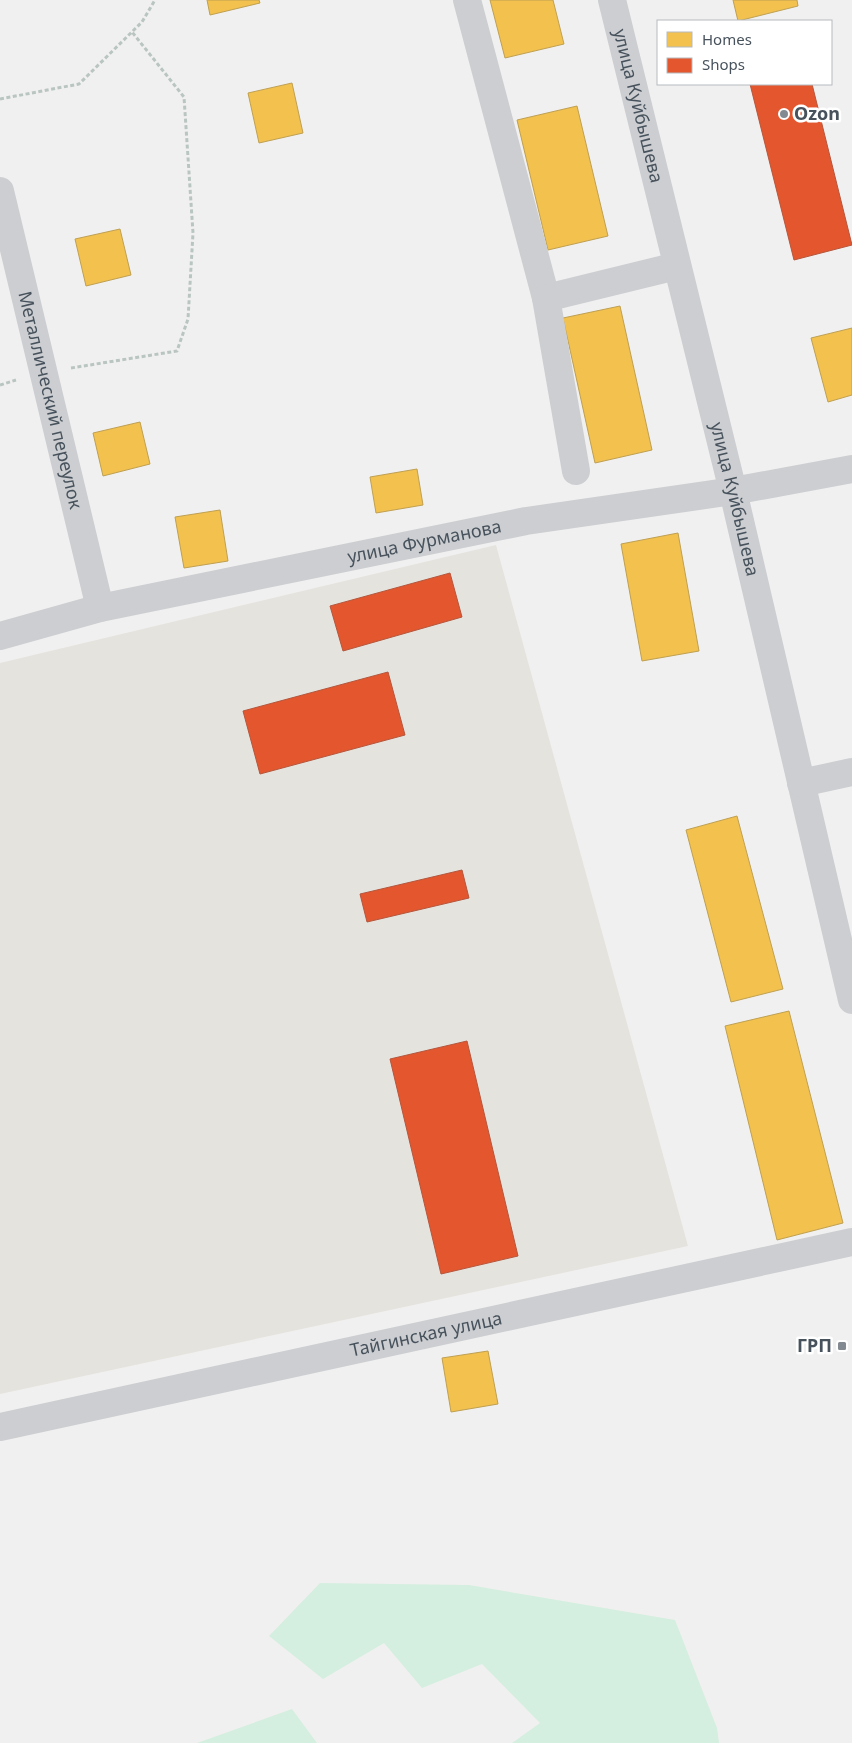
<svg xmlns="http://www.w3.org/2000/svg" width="852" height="1743" viewBox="0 0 852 1743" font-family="'Noto Sans',sans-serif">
<rect width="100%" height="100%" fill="#f1f0f0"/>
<!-- commercial -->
<path fill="#e5e3de" d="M496,545L688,1246L0,1394V663Z"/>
<!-- green -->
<path fill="#d4efdf" d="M320,1583L469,1585L675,1620L717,1728L719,1743H512L540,1723L482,1664L422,1688L384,1643L323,1679L269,1636Z
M292,1709L317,1743H193H197Z"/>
<!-- homes -->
<path fill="#f2c14e" stroke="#bfa052" d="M207,0H259L260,3L210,15Z
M490,0H553L564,44L505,58Z
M733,0H797L798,6L738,21Z
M292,83L303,133L259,143L248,93Z
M577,106L608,236L548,250L517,120Z
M120,229L131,275L86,286L75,239Z
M620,306L652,450L595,463L563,318Z
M852,328V395L828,402L811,338Z
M140,422L150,464L103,476L93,433Z
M417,469L423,505L376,513L370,477Z
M220,510L228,561L184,568L175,517Z
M678,533L699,651L642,661L621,544Z
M737,816L783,989L731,1002L686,830Z
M789,1011L843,1223L777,1240L725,1026Z
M488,1351L498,1404L451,1412L442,1358Z"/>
<!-- shops -->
<path fill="#e4572e" stroke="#b5563c" d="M750,84H812L852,245L794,260Z
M450,573L462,617L343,651L330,606Z
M388,672L405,735L260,774L243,711Z
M462,870L469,898L367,922L360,894Z
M467,1041L518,1256L441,1274L390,1059Z"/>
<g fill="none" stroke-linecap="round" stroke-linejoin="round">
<!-- path -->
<path stroke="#b9c5c1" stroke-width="3" stroke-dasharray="4 2.5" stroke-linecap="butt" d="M0,99L79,84L142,22L155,0
M71,368L177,351L188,319L193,233L184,97L132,32
M0,385L16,380"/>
<!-- minor -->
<g stroke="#ccced1" stroke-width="28">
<path d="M467,0L546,298L677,266"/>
<path id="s1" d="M612,0L733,491L852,1000"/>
<path id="s2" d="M0,191L100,608"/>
<path d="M546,298L576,471"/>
<path id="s3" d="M0,636L100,608L526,521L733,491L852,469"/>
<path d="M801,783L852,772"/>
<path id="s4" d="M0,1427L852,1242"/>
</g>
</g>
<!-- markers -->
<g fill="#828990" stroke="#fff" stroke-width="2">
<circle cx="784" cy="114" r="5"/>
<rect x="837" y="1341" width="10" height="10" rx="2.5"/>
</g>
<g text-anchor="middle" stroke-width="5" stroke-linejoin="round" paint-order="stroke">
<!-- street labels -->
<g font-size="18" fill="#47525c" stroke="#fff">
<text dy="6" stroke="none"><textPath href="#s1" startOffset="109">улица Куйбышева</textPath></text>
<text dy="6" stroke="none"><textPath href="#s2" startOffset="215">Металлический переулок</textPath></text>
<text dy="6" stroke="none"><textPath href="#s1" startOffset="514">улица Куйбышева</textPath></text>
<text dy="6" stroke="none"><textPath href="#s3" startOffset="435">улица Фурманова</textPath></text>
<text dy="6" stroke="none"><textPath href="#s4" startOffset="436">Тайгинская улица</textPath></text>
</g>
<!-- poi labels -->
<g font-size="18" font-weight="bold" fill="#47525c" stroke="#fff" text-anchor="start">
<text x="794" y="120">Ozon</text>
<text x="832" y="1352" text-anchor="end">ГРП</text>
</g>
</g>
<!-- legend -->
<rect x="657" y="20" width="175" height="65" fill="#ffffff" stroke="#b5babe"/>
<rect x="667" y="32" width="25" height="15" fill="#f2c14e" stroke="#b5babe"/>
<text x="702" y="45" font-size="15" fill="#47525c">Homes</text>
<rect x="667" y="58" width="25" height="15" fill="#e4572e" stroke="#b5babe"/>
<text x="702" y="70" font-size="15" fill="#47525c">Shops</text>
</svg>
